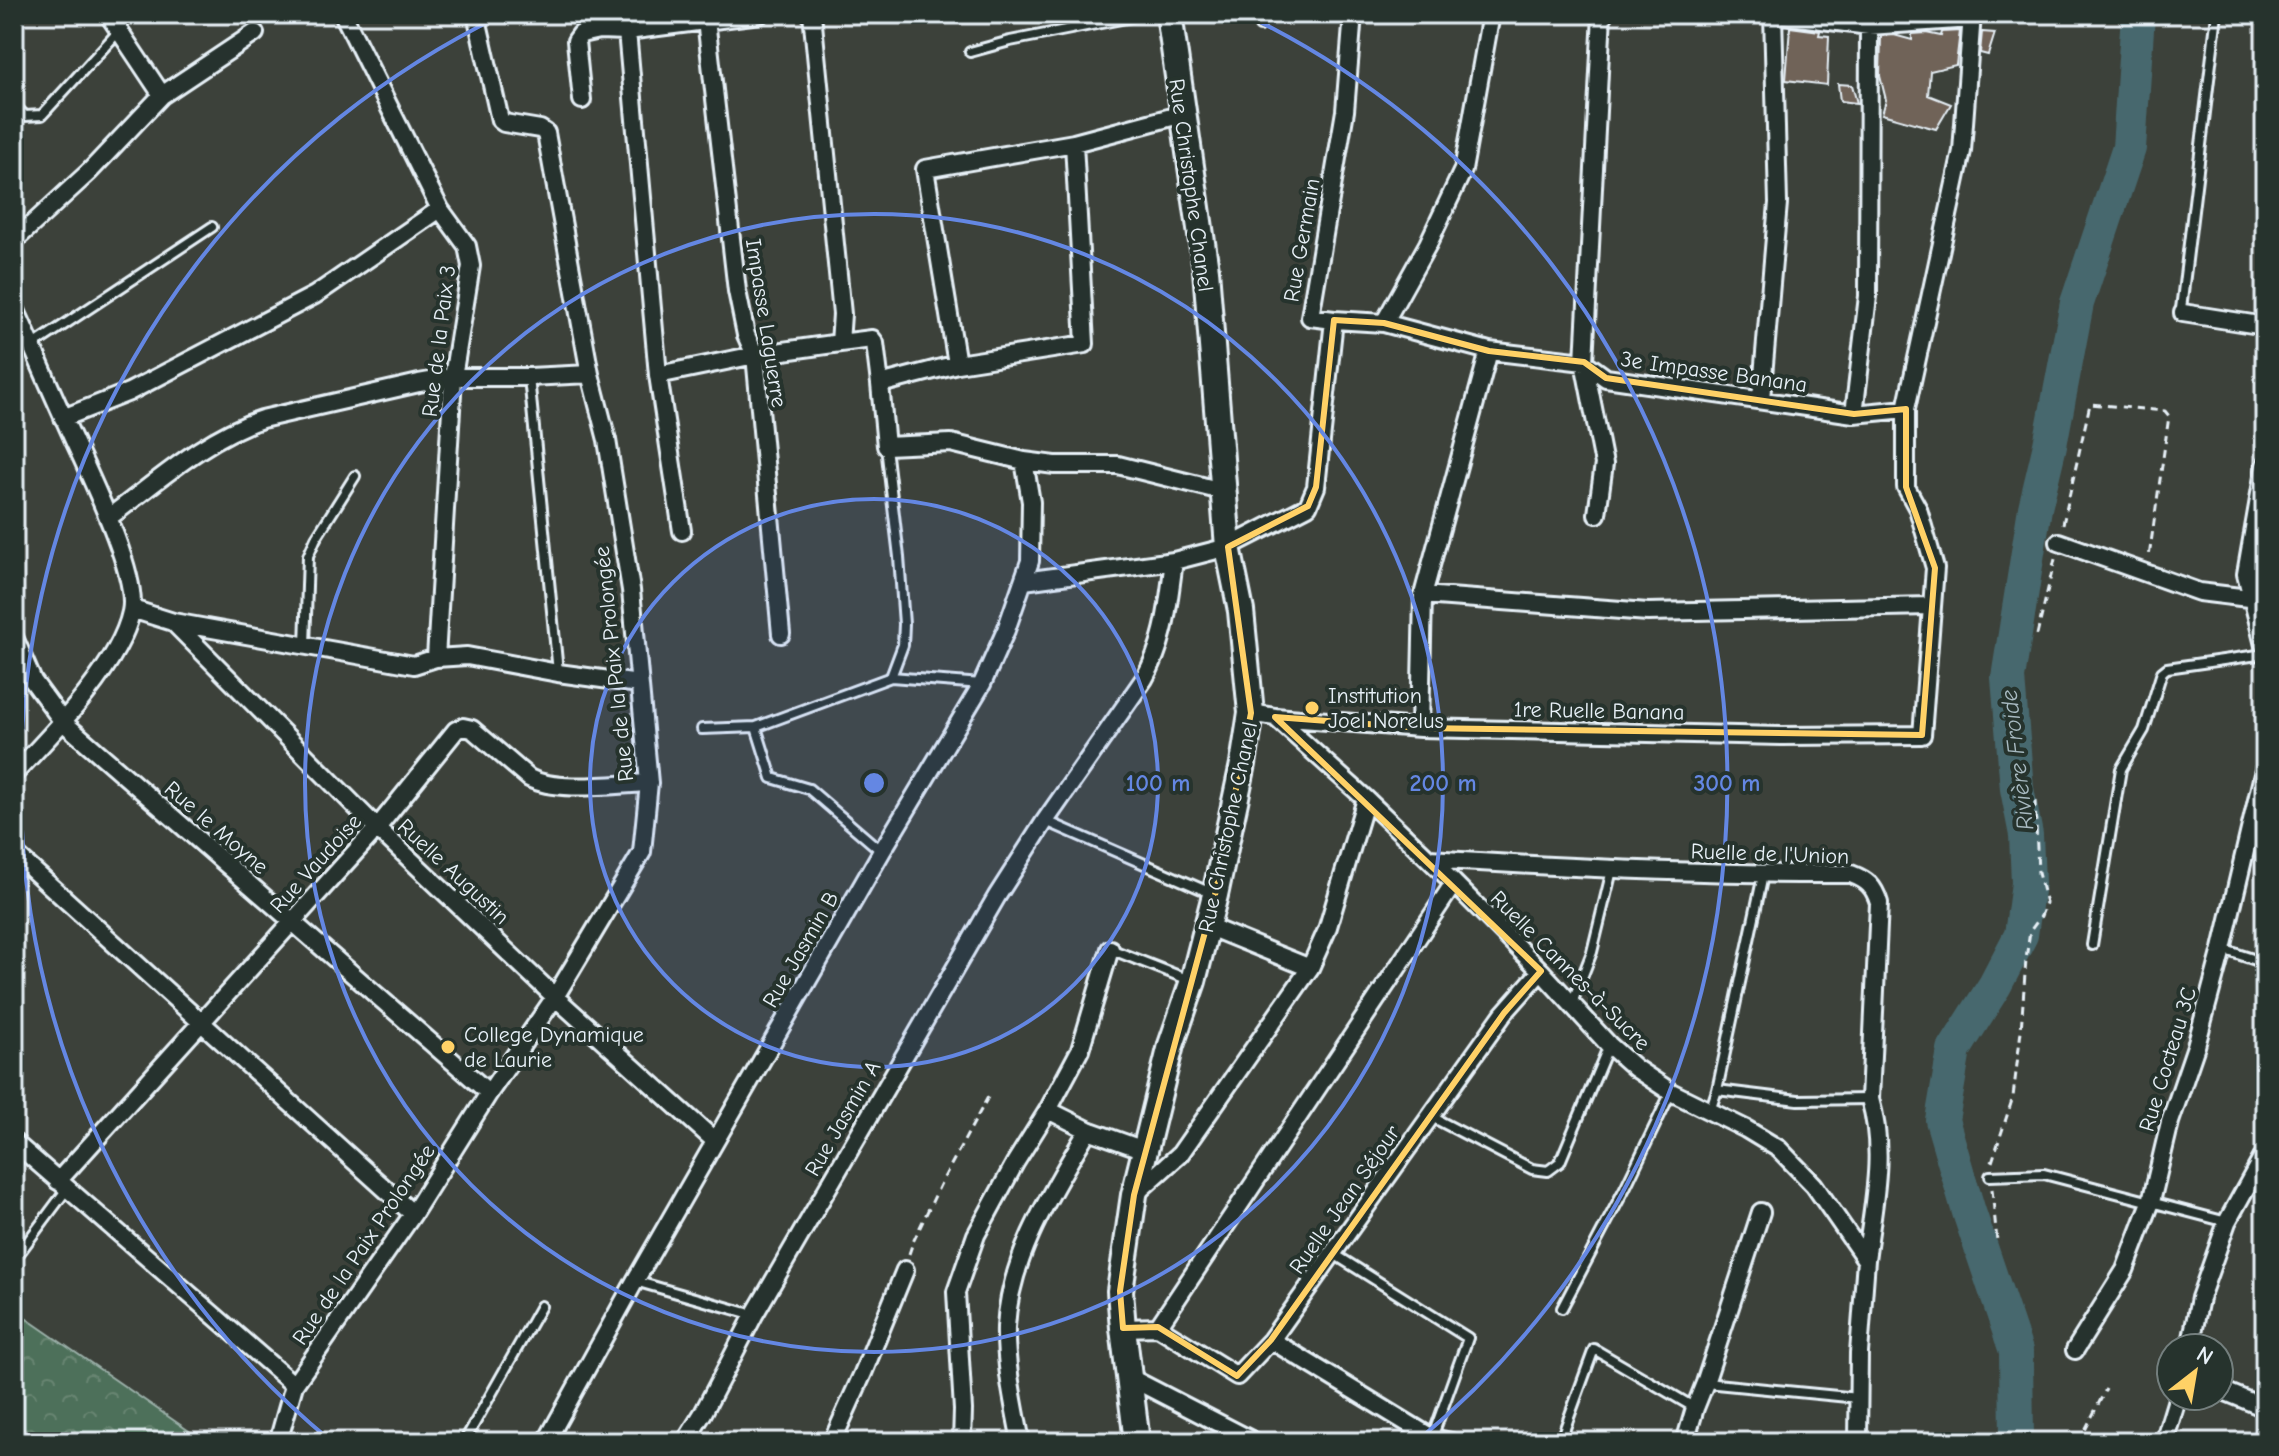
<svg xmlns="http://www.w3.org/2000/svg" width="2279" height="1456" viewBox="0 0 2279 1456" font-family="'Comic Neue',sans-serif">
<defs>
<pattern id="forest-crowns" width="20" height="18" patternUnits="userSpaceOnUse" patternTransform="scale(2)"><rect width="20" height="18" fill="#4e705a"/><path d="M2 6a3 3 0 1 1 6 0M12 15a3 3 0 1 1 6 0" fill="none" stroke="#688572"/></pattern>
</defs>
<rect width="100%" height="100%" fill="#3c413a"/>
<filter id="ink" filterUnits="userSpaceOnUse"><feTurbulence type="fractalNoise" baseFrequency=".0125" numOctaves="2"/><feDisplacementMap in="SourceGraphic" scale="16" xChannelSelector="R" yChannelSelector="G"/><feConvolveMatrix kernelMatrix="1 2 1 2 8 2 1 2 1" color-interpolation-filters="sRGB"/></filter>
<g filter="url(#ink)">
<!-- forest -->
<path fill="url(#forest-crowns)" stroke="#9bb0a9" stroke-width="2" d="M14,1310L205,1442H14Z"/>
<g fill="none" stroke-linecap="round" stroke-linejoin="round">
<!-- river -->
<path stroke="#47686e" stroke-width="34" d="M2017,1442L2016,1351L1969,1212L1942,1120L1954,1050L1995,985L2021,935L2028,883L2026,835L2017,789L2008,678L2035,508L2050,445L2077,303L2129,148L2138,14"/>
</g>
<!-- building -->
<path fill="#6f6359" stroke="#e8f1f8" stroke-width="2" d="M1790,27L1820,31L1819,35L1829,36L1827,85L1786,80Z
M1960,31L1956,65L1930,71L1928,95L1951,104L1936,129L1882,114L1886,100L1880,76L1881,36L1894,35L1912,40V34L1926,33L1941,36L1942,32Z
M1982,32L1995,33L1988,55L1980,53Z
M1838,84L1852,85L1857,103L1840,101Z"/>
<g fill="none" stroke-linecap="round" stroke-linejoin="round">
<!-- lane casing -->
<g stroke="#e8f1f8" stroke-width="14">
<path id="lane" d="M1260,26V14
M970,52L1010,41L1147,14
M14,105L25,116L42,115L119,31
M2183,313L2181,309L2217,14
M32,346L212,227
M529,377L558,672
M886,447L899,557L904,624L903,645L891,677
M305,646L308,556L316,538L355,476
M756,727L772,778L809,789L881,851
M702,729L756,727L891,677L982,684
M1046,821L1213,894
M2092,945L2121,769L2144,730L2162,672L2167,668L2265,654
M1110,949L1192,981
M2222,949L2265,963
M1572,1003L1592,952L1612,870
M1717,1090L1798,1100L1870,1099
M1710,1111L1717,1090L1763,875
M1430,1116L1532,1169L1548,1171L1560,1162L1609,1045
M1990,1176L2044,1174L2227,1222
M1334,1254L1468,1338L1432,1438
M14,1260L67,1189
M635,1281L754,1315
M1562,1308L1625,1188L1671,1092
M1706,1383L1858,1398
M464,1442L541,1306
M1560,1442L1594,1349L1695,1408"/>
</g>
<!-- street casing -->
<g stroke="#e8f1f8" stroke-width="22">
<path id="street" d="M108,14L162,95
M343,14L440,209L467,246L471,266L453,377L436,658
M596,14L599,30L627,31L760,14
M812,14L842,314L840,343L872,339L875,343L880,384
M1775,14L1869,26L1971,19
M706,20L737,291L746,335L755,355L781,634
M627,31L658,375L682,531
M582,100L576,41L581,34L599,30
M1074,143L1085,344L957,364L880,384L886,446L951,443L1024,461L1055,465H1118L1222,491
M14,241L89,172L162,95L255,33
M14,306C32,345 48,384 66,423C83,462 140,574 131,612C120,665 52,734 14,774
M2183,313L2265,326
M1334,320L1384,323L1489,351L1584,362L1606,378L1854,414L1906,409
M1384,323L1428,244L1463,170L1491,14
M957,364L925,169L1074,143L1183,114
M658,375L755,355L840,343
M1761,399L1778,203L1773,14
M1854,414L1868,296L1869,26
M63,418L129,392L315,295L440,209
M2265,465L2246,574L2265,649
M1597,514L1604,464L1584,362L1602,14
M108,518C156,483 204,438 262,419L419,383L453,377H529L590,374
M2059,542L2199,592L2265,600
M1024,581L1174,561L1228,547L1308,506L1316,487L1334,320L1310,317L1345,111L1353,14
M1423,595L1648,612L1931,606
M132,609L173,622L414,665L436,658L467,656L558,673L639,684
M173,622L377,828L555,997L715,1141
M14,637L33,681L63,722L489,1093
M1251,713L1275,717L1366,799L1454,883L1541,971L1609,1045L1635,1068L1671,1092L1746,1129L1779,1149L1814,1185L1866,1260L1859,1353L1858,1442
M1275,717L1420,728L1781,736L1922,735L1935,568L1918,509L1906,487V409L1962,151L1972,14
M1420,728L1423,595L1489,351
M14,853L413,1214
M1430,859C1570,868 1710,875 1851,874C1867,880 1874,886 1879,903L1870,1099C1886,1153 1873,1205 1866,1260
M1207,926L1310,968
M1048,1110L1088,1130L1144,1150
M14,1142L294,1385
M58,1181L377,828L456,730L463,727L472,729L529,778C557,793 616,784 649,783
M1135,1194L1180,1154L1310,968L1327,930L1366,799
M1158,1327L1237,1376L1271,1340L1504,1013L1541,971
M1123,1328L1158,1327L1454,883
M1271,1340L1432,1438L1451,1442
M2190,1348L2200,1298L2227,1222L2265,1153
M2075,1350L2125,1270L2151,1202L2170,1122L2196,1046L2222,949L2265,766
M1129,1377L1255,1442
M2219,1389L2265,1408
M278,1442L294,1385L413,1214L489,1093L555,997L642,852L649,783L631,590L607,440L590,374L546,133L540,129L504,123L500,120L476,14
M546,1442L635,1281L882,851L982,684L1006,630L1030,561L1031,502L1024,461
M685,1442L703,1413L754,1315L997,896L1045,821L1144,679C1166,641 1168,603 1174,561
M832,1442L863,1373L905,1270
M962,1442L963,1410L956,1292L976,1235L1015,1163L1048,1110L1080,1050L1110,949
M1021,1442C1014,1405 1005,1365 1006,1327C1010,1255 1053,1190 1088,1130
M1685,1442L1695,1408L1705,1383L1761,1212
M2164,1442L2178,1396"/>
</g>
<!-- secondary casing -->
<g stroke="#e8f1f8" stroke-width="30">
<path id="secondary" d="M1137,1442L1123,1328L1120,1291L1134,1195L1171,1045L1193,981L1215,895L1243,764L1251,713L1241,611L1228,547L1206,270L1169,14"/>
</g>
<!-- path -->
<path stroke="#e8f1f8" stroke-width="3" stroke-dasharray="8 6" stroke-linecap="butt" d="M2063,524L2090,404L2165,411L2169,416L2149,557
M2037,635L2055,559
M1992,1162L2013,1097L2021,1031L2026,959L2030,931L2041,916L2046,903L2038,873L2035,801
M1992,1189L1997,1241
M909,1254L913,1242L940,1185L988,1097
M2079,1442L2106,1389"/>
<!-- lane -->
<use href="#lane" stroke="#26332d" stroke-width="8"/>
<!-- street -->
<use href="#street" stroke="#26332d" stroke-width="16"/>
<!-- secondary -->
<use href="#secondary" stroke="#26332d" stroke-width="24"/>
</g>
</g>
<!-- marked area -->
<path fill="none" stroke="#ffd166" stroke-width="6" stroke-linejoin="round" d="M1334,320L1384,323L1489,351L1584,362L1606,378L1854,414L1906,409V487L1935,568L1922,735L1420,728L1275,717L1541,971L1504,1013L1271,1340L1237,1376L1158,1327L1123,1328L1120,1291L1134,1195L1215,895L1251,713L1228,547L1308,506L1316,487Z"/>
<!-- distance rings -->
<circle cx="874" cy="783" r="284" fill="#6487e3" fill-opacity=".12"/>
<g fill="none" stroke="#6487e3" stroke-width="4">
<circle cx="874" cy="783" r="284"/>
<circle cx="874" cy="783" r="569"/>
<path d="M331 1441A853 853 0 0 1 500 16M1248 16A853 853 0 0 1 1417 1441"/>
</g>
<!-- markers -->
<g fill="#ffd166" stroke="#26332d" stroke-width="3">
<circle cx="1312" cy="708" r="8"/>
<circle cx="448" cy="1047" r="8"/>
</g>
<g text-anchor="middle" stroke-width="8" stroke-linejoin="round" paint-order="stroke">
<!-- street labels -->
<g font-size="22" fill="#e8f1f8" stroke="#26332d">
<text transform="translate(1192 185) rotate(82)" y="8">Rue Christophe Chanel</text>
<text transform="translate(1301 240) rotate(-80)" y="8">Rue Germain</text>
<text transform="translate(767 323) rotate(81)" y="8">Impasse Laguerre</text>
<text transform="translate(438 341) rotate(-83)" y="8">Rue de la Paix 3</text>
<text transform="translate(1714 371) rotate(8)" y="8">3e Impasse Banana</text>
<text transform="translate(613 664) rotate(-96)" y="8">Rue de la Paix Prolongée</text>
<text transform="translate(1599 710) rotate(1)" y="8">1re Ruelle Banana</text>
<text transform="translate(217 827) rotate(41)" y="8">Rue le Moyne</text>
<text transform="translate(1227 827) rotate(-78)" y="8">Rue Christophe Chanel</text>
<text transform="translate(1770 853) rotate(2)" y="8">Ruelle de l'Union</text>
<text transform="translate(315 863) rotate(-48)" y="8">Rue Vaudoise</text>
<text transform="translate(454 871) rotate(43)" y="8">Ruelle Augustin</text>
<text transform="translate(800 949) rotate(-60)" y="8">Rue Jasmin B</text>
<text transform="translate(1571 970) rotate(45)" y="8">Ruelle Cannes-à-Sucre</text>
<text transform="translate(2167 1059) rotate(-73)" y="8">Rue Cocteau 3C</text>
<text transform="translate(842 1118) rotate(-60)" y="8">Rue Jasmin A</text>
<text transform="translate(1344 1199) rotate(-55)" y="8">Ruelle Jean Séjour</text>
<text transform="translate(363 1244) rotate(-56)" y="8">Rue de la Paix Prolongée</text>
</g>
<!-- poi labels -->
<g font-size="22" fill="#e8f1f8" stroke="#26332d" text-anchor="start">
<text x="1328" y="703">Institution<tspan x="1328" dy="25">Joel Norelus</tspan></text>
<text x="464" y="1042">College Dynamique<tspan x="464" dy="25">de Laurie</tspan></text>
</g>
<!-- water labels -->
<g font-size="24" font-style="italic" fill="#a8bac1" stroke="#26332d">
<text transform="translate(2017 760) rotate(-97)" y="8">Rivière Froide</text>
</g>
</g>
<circle cx="874" cy="783" r="12" fill="#6487e3" stroke="#26332d" stroke-width="4"/>
<g font-size="24" text-anchor="middle" font-weight="bold" fill="#6487e3" stroke="#26332d" stroke-width="8" stroke-linejoin="round" paint-order="stroke">
<text x="1158" y="791">100 m</text>
<text x="1443" y="791">200 m</text>
<text x="1727" y="791">300 m</text>
</g>
<!-- margin -->
<rect width="2279" height="1456" fill="none" stroke="#26332d" stroke-width="48"/>
<rect x="24" y="24" width="2231" height="1408" fill="none" stroke="#e8f1f8" stroke-width="3" filter="url(#ink)"/>
<!-- north arrow -->
<g transform="translate(2195 1372) rotate(31)"><circle r="38" fill="#26332d" stroke="#747f7e" stroke-width="2"/>
<path d="M0-6L14 30L0 20L-14 30Z" fill="#ffd166"/>
<text y="-12" font-size="22" font-weight="bold" text-anchor="middle" fill="#e8f1f8">N</text>
</g>
</svg>
